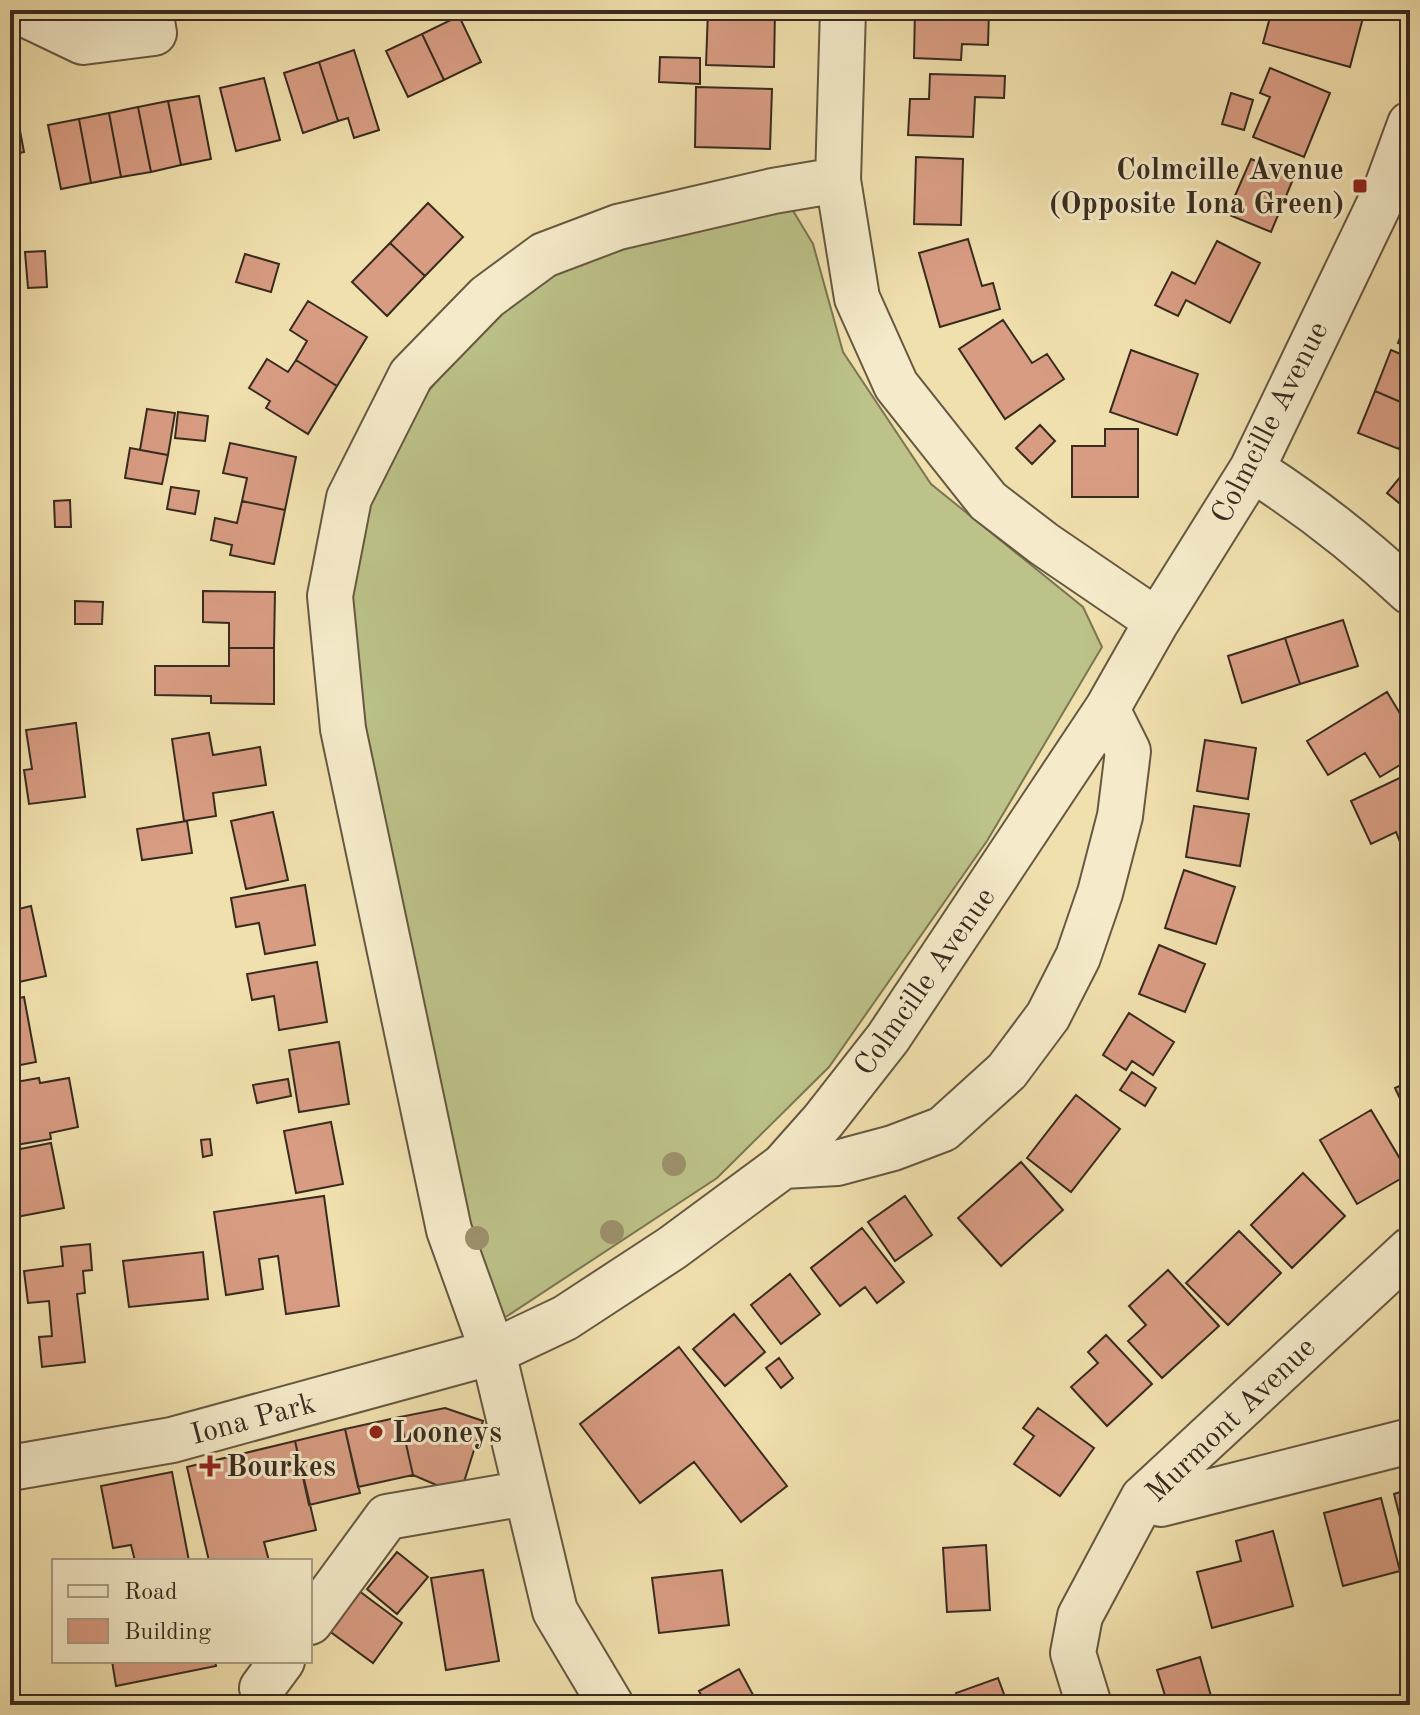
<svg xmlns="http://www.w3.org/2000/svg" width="1420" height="1715" viewBox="0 0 1420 1715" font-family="'Old Standard TT',serif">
<rect width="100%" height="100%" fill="#f0e0ad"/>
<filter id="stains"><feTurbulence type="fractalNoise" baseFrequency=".0025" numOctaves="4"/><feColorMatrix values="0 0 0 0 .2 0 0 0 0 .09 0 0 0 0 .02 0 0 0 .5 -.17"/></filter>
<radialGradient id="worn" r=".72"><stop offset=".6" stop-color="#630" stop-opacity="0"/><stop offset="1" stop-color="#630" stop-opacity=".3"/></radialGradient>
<!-- grass -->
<path fill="#bcc288" stroke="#7a7654" stroke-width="2" d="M792,209L813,244L843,352L931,484L1083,607L1102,647L987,841L829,1067L717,1178L492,1326L374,821L344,600L385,443L481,328L577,259Z"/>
<!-- building -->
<path fill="#d89c82" stroke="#382b1f" stroke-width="2" d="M507,10H556L553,19L536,12L532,20Z
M708,10L775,11L774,67L706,65Z
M915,10H989L988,45L962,44L961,60L914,58Z
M1272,10H1365L1350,67L1263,43Z
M459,16L481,62L444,80L422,34Z
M422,34L444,80L408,97L386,51Z
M354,50L379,130L354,138L348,118L338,121L319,62Z
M660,57L700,58V84L659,82Z
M319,62L338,121L303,133L284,73Z
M1270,68L1330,93L1304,157L1253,137L1270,97L1260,93Z
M930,74L1005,76L1004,98L975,97L973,137L908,135L910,99H929Z
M264,78L280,140L236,151L220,88Z
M696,87L772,89L770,149L695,147Z
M12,88L24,152L10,155V89Z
M1231,93L1253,100L1244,130L1222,124Z
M199,96L211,159L181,165L168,101Z
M168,101L181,165L151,172L138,107Z
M138,107L151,172L121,177L109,113Z
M109,113L121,177L91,183L79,119Z
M79,119L91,183L61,189L48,125Z
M916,157L963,159L961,225L914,224Z
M1251,159L1294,177L1271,232L1227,214Z
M428,203L463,237L425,276L390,243Z
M968,239L982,286L993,283L1000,309L940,327L919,253Z
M1217,241L1260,263L1230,323L1186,300L1178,316L1155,305L1172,272L1195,284Z
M390,243L425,276L387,316L352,282Z
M45,251L47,287L28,288L25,252Z
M245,254L279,264L271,292L236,282Z
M308,301L367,337L337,386L296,360L307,341L290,330Z
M1410,312V348L1398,343Z
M1003,320L1032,363L1047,354L1064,379L1005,419L959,349Z
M1131,350L1198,374L1177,435L1110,412Z
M1391,350L1410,358V406L1375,391Z
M267,359L288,372L296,360L337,386L308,434L266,408L270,401L249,388Z
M1375,391L1410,406V423L1399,449L1358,433Z
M147,409L175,413L168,455L140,450Z
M178,412L208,416L205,441L175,438Z
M1040,425L1055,441L1032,464L1016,448Z
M1105,429H1138V497H1072V446H1105Z
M230,443L296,457L285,510L242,501L247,478L223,473Z
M130,448L168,455L162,484L125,478Z
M1410,465V512L1387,493Z
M171,487L199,491L195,514L167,509Z
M70,500L71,527H55L54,501Z
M242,501L285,510L274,564L230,555L232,545L211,540L215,518L237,523Z
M203,591L275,592L274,648H229V623L203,622Z
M75,601L103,602L102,624H75Z
M1343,620L1358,666L1300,684L1285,638Z
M1285,638L1300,684L1242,703L1228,656Z
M229,648H274V704L211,703V696L155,695V666H229Z
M1387,692L1410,730V759L1380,777L1365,753L1328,775L1307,741Z
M76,723L85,797L29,804L24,770L32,769L26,730Z
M209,733L213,755L260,747L266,785L213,793L216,816L184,821L172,739Z
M1205,740L1256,748L1248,799L1197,791Z
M1410,773V843L1400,842L1396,832L1371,844L1351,801Z
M1194,806L1249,814L1240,866L1186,857Z
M273,812L288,880L246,889L231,821Z
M187,821L192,853L142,860L137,829Z
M1184,870L1235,887L1216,944L1165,928Z
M305,885L315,945L265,954L259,923L236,927L231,898Z
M31,906L46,976L10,984V911Z
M1159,945L1205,964L1185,1012L1139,994Z
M317,962L327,1022L279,1030L274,996L252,1000L247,974Z
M24,997L36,1062L10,1067V1000Z
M1129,1013L1174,1042L1153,1075L1132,1061L1126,1070L1103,1055Z
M339,1042L349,1104L299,1112L289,1050Z
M1132,1072L1156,1088L1145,1106L1120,1090Z
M39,1078L40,1083L69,1078L78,1127L50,1133L51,1139L10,1146V1083Z
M288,1079L291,1096L257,1103L253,1085Z
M1410,1081V1120L1395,1088Z
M1076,1095L1120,1129L1071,1192L1027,1158Z
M1371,1110L1409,1174L1357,1204L1320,1140Z
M331,1122L343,1184L296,1193L284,1131Z
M210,1139L212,1155L203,1157L201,1140Z
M51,1143L64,1208L11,1218L10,1151Z
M1021,1162L1063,1210L1001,1266L958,1218Z
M1303,1173L1345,1216L1292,1268L1251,1225Z
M324,1196L339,1306L286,1314L278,1256L259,1259L263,1289L226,1295L214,1212Z
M905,1196L932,1235L895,1261L868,1222Z
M862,1228L904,1282L877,1303L865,1287L840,1306L811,1268Z
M1239,1231L1281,1273L1228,1325L1186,1283Z
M90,1244L92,1270L83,1271L85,1293L77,1294L85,1362L42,1367L39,1337L52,1336L49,1301L28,1303L24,1271L63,1266L61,1247Z
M203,1252L208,1299L129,1307L123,1261Z
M1168,1270L1219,1326L1162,1378L1128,1341L1146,1325L1129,1306Z
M790,1274L820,1314L781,1344L751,1305Z
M734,1314L765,1352L725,1386L693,1349Z
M1106,1335L1152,1384L1107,1426L1071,1387L1098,1363L1088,1352Z
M679,1347L787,1486L741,1522L694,1462L640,1503L580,1424Z
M779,1358L793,1378L781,1388L766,1368Z
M445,1408L483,1421L464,1482L455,1493L413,1475L400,1417Z
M1038,1408L1094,1448L1060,1496L1014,1464L1034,1436L1023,1428Z
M400,1417L413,1475L358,1487L345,1429Z
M345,1429L360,1493L309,1505L295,1441Z
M295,1441L316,1530L264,1542L269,1561H209L187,1467Z
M172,1472L189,1561H135L131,1545L113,1548L101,1486Z
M1410,1489V1544L1407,1545L1394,1494Z
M1381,1498L1400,1571L1343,1586L1324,1513Z
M1273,1531L1293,1606L1212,1628L1197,1572L1241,1561L1236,1541Z
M986,1545L990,1610L947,1612L943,1548Z
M397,1552L428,1577L397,1614L367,1589Z
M483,1570L499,1661L446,1670L431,1578Z
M722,1570L729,1625L659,1633L652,1578Z
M351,1585L402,1623L373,1663L321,1625Z
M1200,1657L1211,1696L1183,1705H1168L1157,1670Z
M112,1661H215L216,1666L116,1686Z
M739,1669L758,1704L706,1705L699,1691Z
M998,1678L1008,1705H960L956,1693Z
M1211,1696L1214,1705H1183Z"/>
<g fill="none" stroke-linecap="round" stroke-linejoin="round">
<!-- minor casing -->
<g stroke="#665842" stroke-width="48">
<path id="minor" d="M843,10L838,180L857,298L896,385L988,501L1044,544L1157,621
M10,12L16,10L83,42L154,33L150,10
M1252,469C1309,505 1361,546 1410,592
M783,1166L837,1163L893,1148L943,1129L1007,1071L1048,1016L1078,957L1100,893L1120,816L1128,751L1107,709
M10,1468L172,1440L493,1352L565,1318L672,1248L783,1166L823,1121L888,1038L1107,709L1157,621L1252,469L1385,192L1410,124
M1143,1498L1161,1504L1410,1441
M310,1622L387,1517L526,1493
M262,1688L282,1661
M611,1705L555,1611L493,1352L449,1230L343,729L330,596L349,498L411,375L487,297L544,255L618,227L773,191L838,180
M1089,1705L1073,1653L1080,1616L1143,1498L1410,1250"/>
</g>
<!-- minor -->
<use href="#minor" stroke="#f5ebca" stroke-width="44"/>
</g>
<!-- trees -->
<g fill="#9d916d">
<circle cx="674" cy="1164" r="12"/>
<circle cx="612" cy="1232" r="12"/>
<circle cx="477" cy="1238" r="12"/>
</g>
<!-- markers -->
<g fill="#8f2418" stroke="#f5ebca" stroke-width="3">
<rect x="1352" y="178" width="16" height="16" rx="4"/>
<circle cx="376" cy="1432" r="8"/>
<path d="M206 1454h8v8h8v8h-8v8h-8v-8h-8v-8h8z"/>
</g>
<g text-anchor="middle" stroke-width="6" stroke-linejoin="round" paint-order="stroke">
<!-- poi labels -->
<g font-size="30" font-weight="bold" fill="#382b1f" stroke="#f5ebca" text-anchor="start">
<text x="1344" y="179" text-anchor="end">Colmcille Avenue<tspan x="1344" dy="34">(Opposite Iona Green)</tspan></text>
<text x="392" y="1442">Looneys</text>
<text x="226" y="1476">Bourkes</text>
</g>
<!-- street labels -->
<g font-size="30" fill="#382b1f" stroke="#f5ebca">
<text transform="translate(1269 422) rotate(-63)" y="10">Colmcille Avenue</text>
<text transform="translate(924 981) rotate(-55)" y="10">Colmcille Avenue</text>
<text transform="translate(253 1418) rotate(-15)" y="10">Iona Park</text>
<text transform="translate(1230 1419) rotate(-44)" y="10">Murmont Avenue</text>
</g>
</g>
<!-- margin -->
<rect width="1420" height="1715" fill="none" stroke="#f0e0ad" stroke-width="40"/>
<rect x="12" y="12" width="1396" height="1691" fill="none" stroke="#382b1f" stroke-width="4"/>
<rect x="20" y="20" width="1380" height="1675" fill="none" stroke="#382b1f" stroke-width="2"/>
<!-- legend -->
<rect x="52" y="1559" width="260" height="104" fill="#f5ebca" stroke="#a99e86" stroke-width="2"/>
<rect x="68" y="1585" width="40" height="12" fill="#f5ebca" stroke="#a99e86" stroke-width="2"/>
<text x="124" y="1599" font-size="24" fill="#382b1f">Road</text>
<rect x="68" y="1619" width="40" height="24" fill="#d89c82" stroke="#a99e86" stroke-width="2"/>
<text x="124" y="1639" font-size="24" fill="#382b1f">Building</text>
<rect width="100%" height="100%" filter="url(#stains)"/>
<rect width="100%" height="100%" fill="url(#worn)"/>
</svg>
